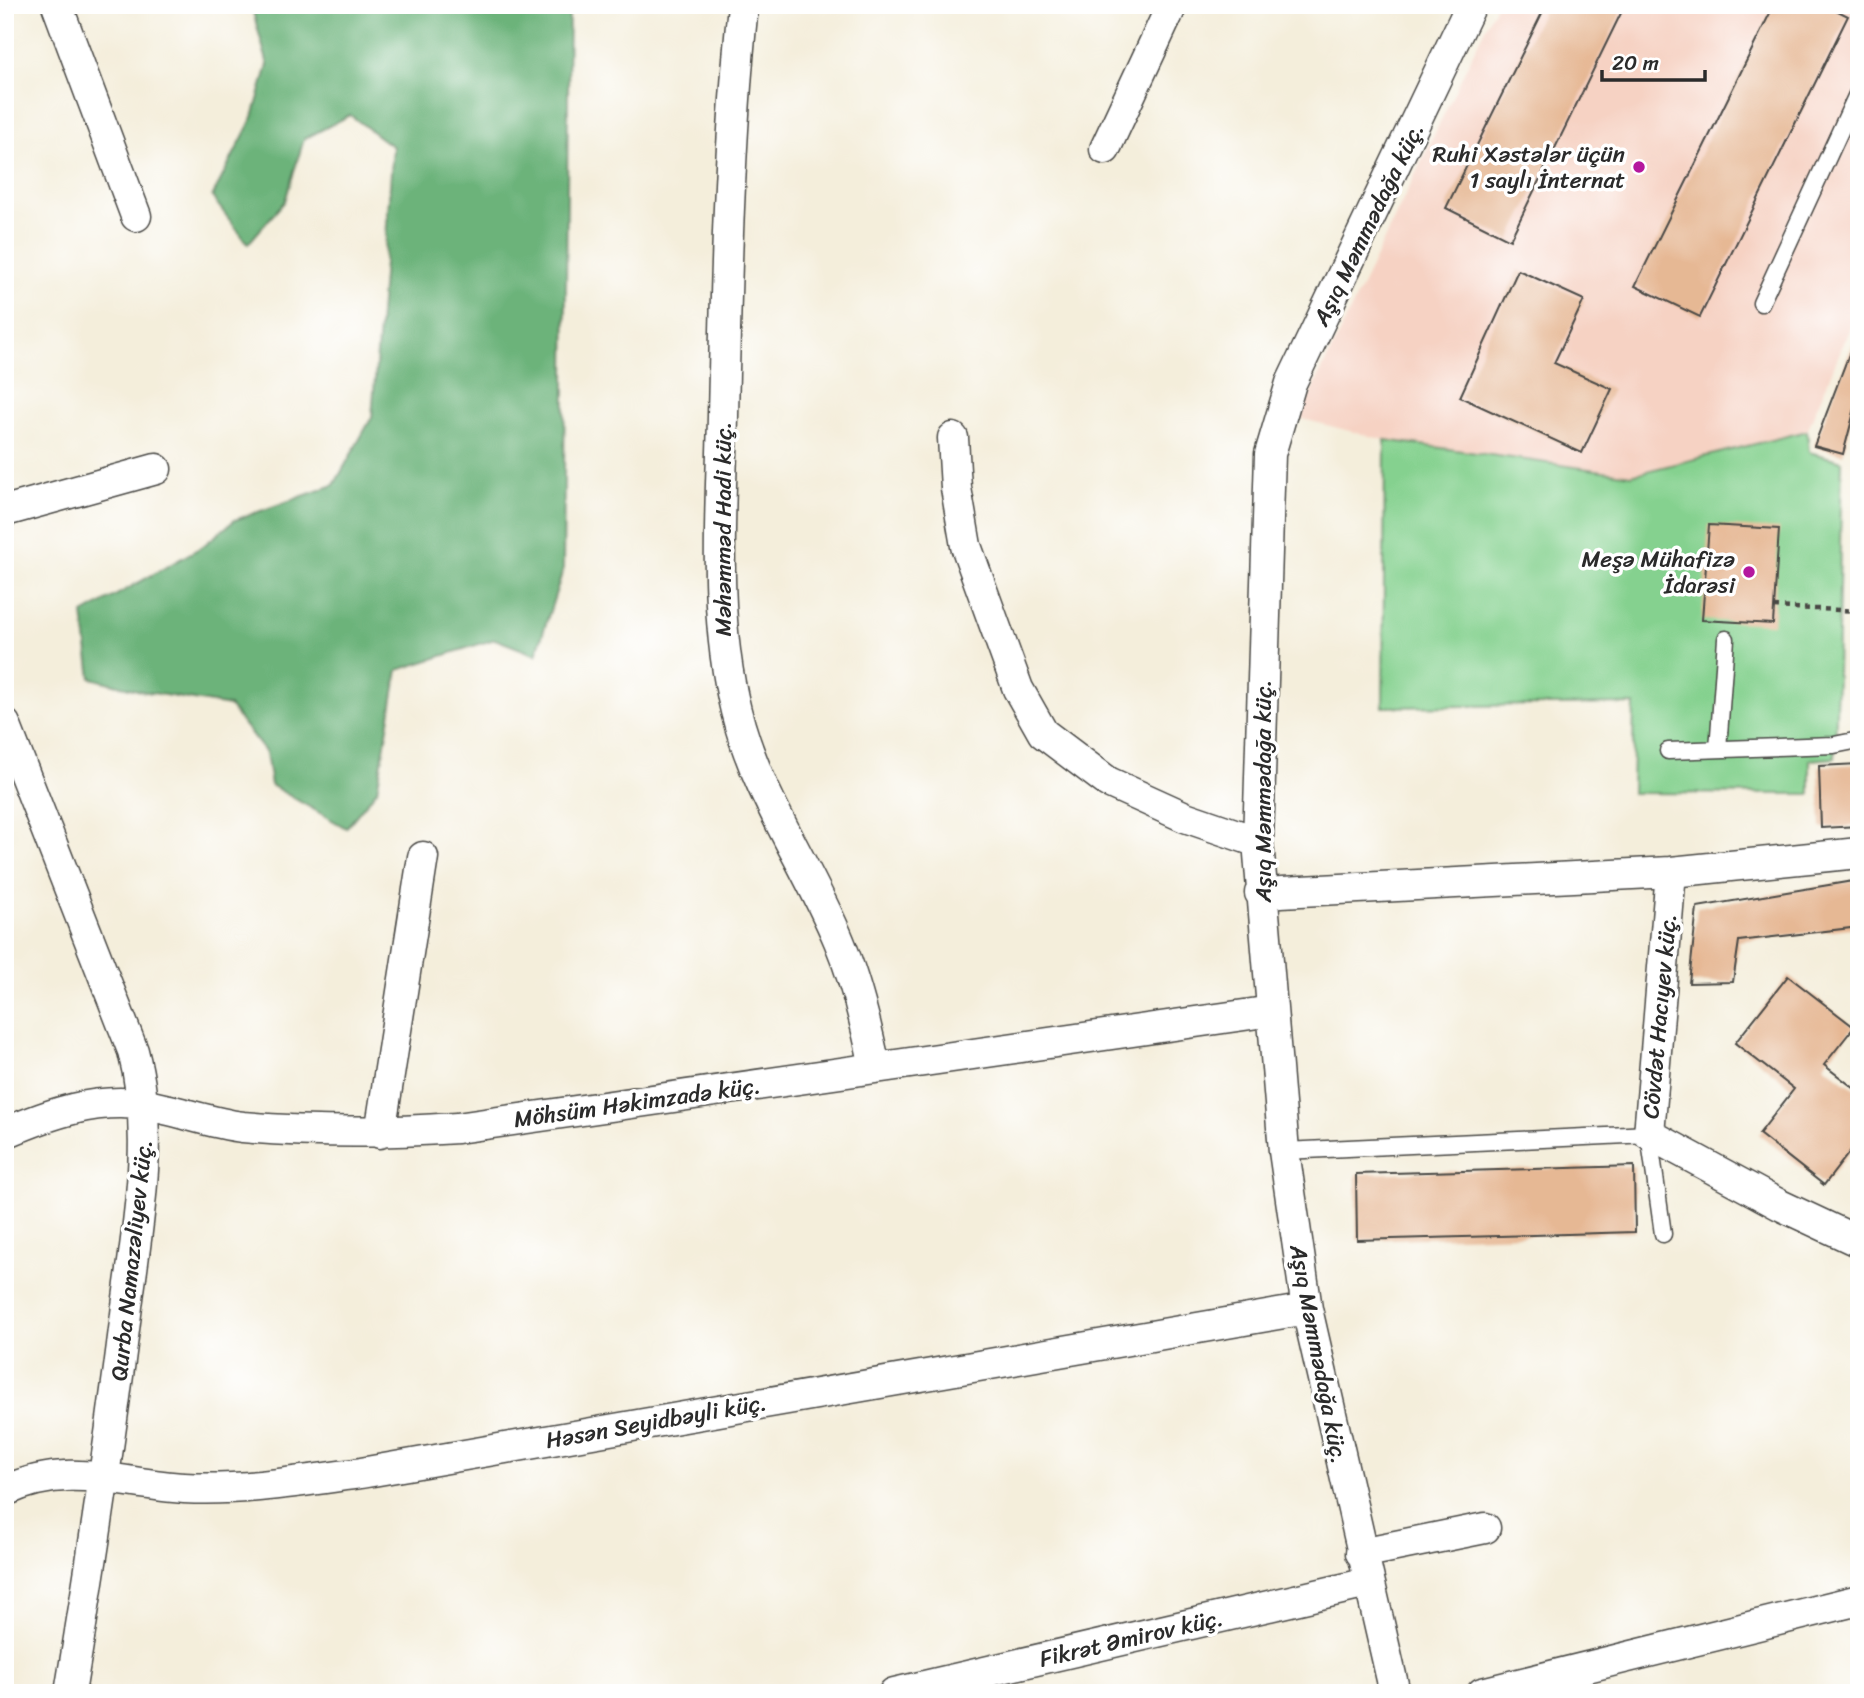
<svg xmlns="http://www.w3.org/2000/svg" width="1864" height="1698" viewBox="0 0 1864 1698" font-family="Sriracha,sans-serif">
<rect width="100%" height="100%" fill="#fff"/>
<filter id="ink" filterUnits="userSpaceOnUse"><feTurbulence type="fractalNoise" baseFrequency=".0143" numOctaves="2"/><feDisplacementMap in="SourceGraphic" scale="14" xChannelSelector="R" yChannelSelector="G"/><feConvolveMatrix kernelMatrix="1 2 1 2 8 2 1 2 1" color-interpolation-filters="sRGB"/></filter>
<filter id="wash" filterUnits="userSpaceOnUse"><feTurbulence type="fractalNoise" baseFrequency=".00686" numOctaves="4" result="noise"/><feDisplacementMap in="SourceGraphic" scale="28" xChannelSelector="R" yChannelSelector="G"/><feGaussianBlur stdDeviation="1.57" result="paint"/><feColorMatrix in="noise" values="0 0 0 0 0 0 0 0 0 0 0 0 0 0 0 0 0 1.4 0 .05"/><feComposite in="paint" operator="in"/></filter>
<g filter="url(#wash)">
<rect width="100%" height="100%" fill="#f4eedb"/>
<!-- built -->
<path fill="#f6d2c3" d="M1496,5H1859V306L1807,431L1631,475L1385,440L1299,418Z"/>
<!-- green -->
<path fill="#85d18f" stroke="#587e5d" stroke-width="2" d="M1807,431L1809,452L1842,461L1835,758L1810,760V794L1632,793L1634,704L1383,707L1385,440L1631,475Z"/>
<!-- forest -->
<path fill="#6cb37a" stroke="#4c6f52" stroke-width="2" d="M251,5H569L563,570L536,655L495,639L398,670L377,790L346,828L271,785L266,753L229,706L141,691L91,678L83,614L203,546L235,520L334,485L372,417L393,147L350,115L304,139L285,201L248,244L212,197L253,117L268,65Z"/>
<g id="blocks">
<!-- building -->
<path fill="#e6b894" d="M1546,5H1625L1510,240L1446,208Z
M1774,5H1826L1848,16L1700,317L1635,286Z
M1518,270L1584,300L1554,363L1612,389L1582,453L1460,397Z
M1856,336L1859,337V393L1843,454L1814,446Z
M1709,525L1779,529L1773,624L1702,620Z
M1859,764V826L1821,828L1819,766Z
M1859,880V927L1739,941L1733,982L1689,983L1697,907Z
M1788,976L1854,1027L1824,1065L1859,1092V1148L1855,1145L1824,1185L1759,1134L1794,1089L1735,1043Z
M1634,1166L1635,1232L1357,1240L1356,1174Z"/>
</g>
</g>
<g filter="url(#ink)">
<use href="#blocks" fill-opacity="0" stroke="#494845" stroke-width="2"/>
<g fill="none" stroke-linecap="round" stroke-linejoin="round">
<!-- lane casing -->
<g stroke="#494845" stroke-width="19">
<path id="lane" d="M1761,303L1859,90
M1718,749L1726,639
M1668,751L1834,745L1859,740
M1284,1151L1649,1134L1663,1234"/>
</g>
<!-- street casing -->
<g stroke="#494845" stroke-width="33">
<path id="street" d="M57,5L136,216
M743,5C729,142 726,279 723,416C721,514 712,615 736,711C757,795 806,862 839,941C856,982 866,1023 875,1067
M1105,149L1172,5
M953,438L956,488L966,546L1018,689L1043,733L1108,782L1185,817L1258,842
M5,511L156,469
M5,724L133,1051C156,1138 137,1226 126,1314C110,1441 91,1567 70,1693
M1671,872L1649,1134L1780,1205L1859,1242
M1260,893L1671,872L1859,853
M5,1133C49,1114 96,1097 145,1105C178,1110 209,1123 243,1127C315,1133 385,1133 457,1128L1272,1011
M380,1133L423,857
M5,1491C70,1461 119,1484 184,1488C244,1491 302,1481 361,1473L1307,1309
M1361,1553L1485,1528
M894,1693L1368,1583
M1395,1693L1307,1309L1284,1151L1258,842L1270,454L1291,383L1471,5
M1482,1693L1859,1600"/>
</g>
<!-- path -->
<path stroke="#494845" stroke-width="4.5" stroke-dasharray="5 5" stroke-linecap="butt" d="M1774,607L1859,611"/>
<!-- lane -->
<use href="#lane" stroke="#fff" stroke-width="16"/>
<!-- street -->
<use href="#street" stroke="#fff" stroke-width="30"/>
</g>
</g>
<!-- markers -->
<g fill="#b5179e" stroke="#fff" stroke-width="2.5">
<circle cx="1639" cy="167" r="7"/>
<circle cx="1749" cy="572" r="7"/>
</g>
<g text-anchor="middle" stroke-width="7" stroke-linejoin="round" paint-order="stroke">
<!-- poi labels -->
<g font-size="23" fill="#2b2b2b" stroke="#fff" text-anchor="end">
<text x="1625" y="162">Ruhi Xəstələr üçün<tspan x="1625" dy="26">1 saylı İnternat</tspan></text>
<text x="1735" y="567">Meşə Mühafizə<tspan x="1735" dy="26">İdarəsi</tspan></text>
</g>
<!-- street labels -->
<g font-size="23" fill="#2b2b2b" stroke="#fff">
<text transform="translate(1368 224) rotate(-64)" y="8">Aşıq Məmmədağa küç.</text>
<text transform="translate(723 529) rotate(-90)" y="8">Məhəmməd Hadi küç.</text>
<text transform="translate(1263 791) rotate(-90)" y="8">Aşıq Məmmədağa küç.</text>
<text transform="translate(1659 1016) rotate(-85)" y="8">Cövdət Hacıyev küç.</text>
<text transform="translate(637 1102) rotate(-8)" y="8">Möhsüm Həkimzadə küç.</text>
<text transform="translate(131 1260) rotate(-84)" y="8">Qurba Namazəliyev küç.</text>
<text transform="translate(1319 1354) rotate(79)" y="8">Aşıq Məmmədağa küç.</text>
<text transform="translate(656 1421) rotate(-10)" y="8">Həsən Seyidbəyli küç.</text>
<text transform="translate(1131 1638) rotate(-13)" y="8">Fikrət Əmirov küç.</text>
</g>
</g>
<!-- margin -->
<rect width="1864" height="1698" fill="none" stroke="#fff" stroke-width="28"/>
<!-- scale -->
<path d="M1602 70v10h103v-10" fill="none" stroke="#2b2b2b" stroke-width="3.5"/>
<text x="1612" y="70" font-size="21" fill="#2b2b2b" stroke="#ffffff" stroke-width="5" paint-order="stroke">20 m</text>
</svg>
